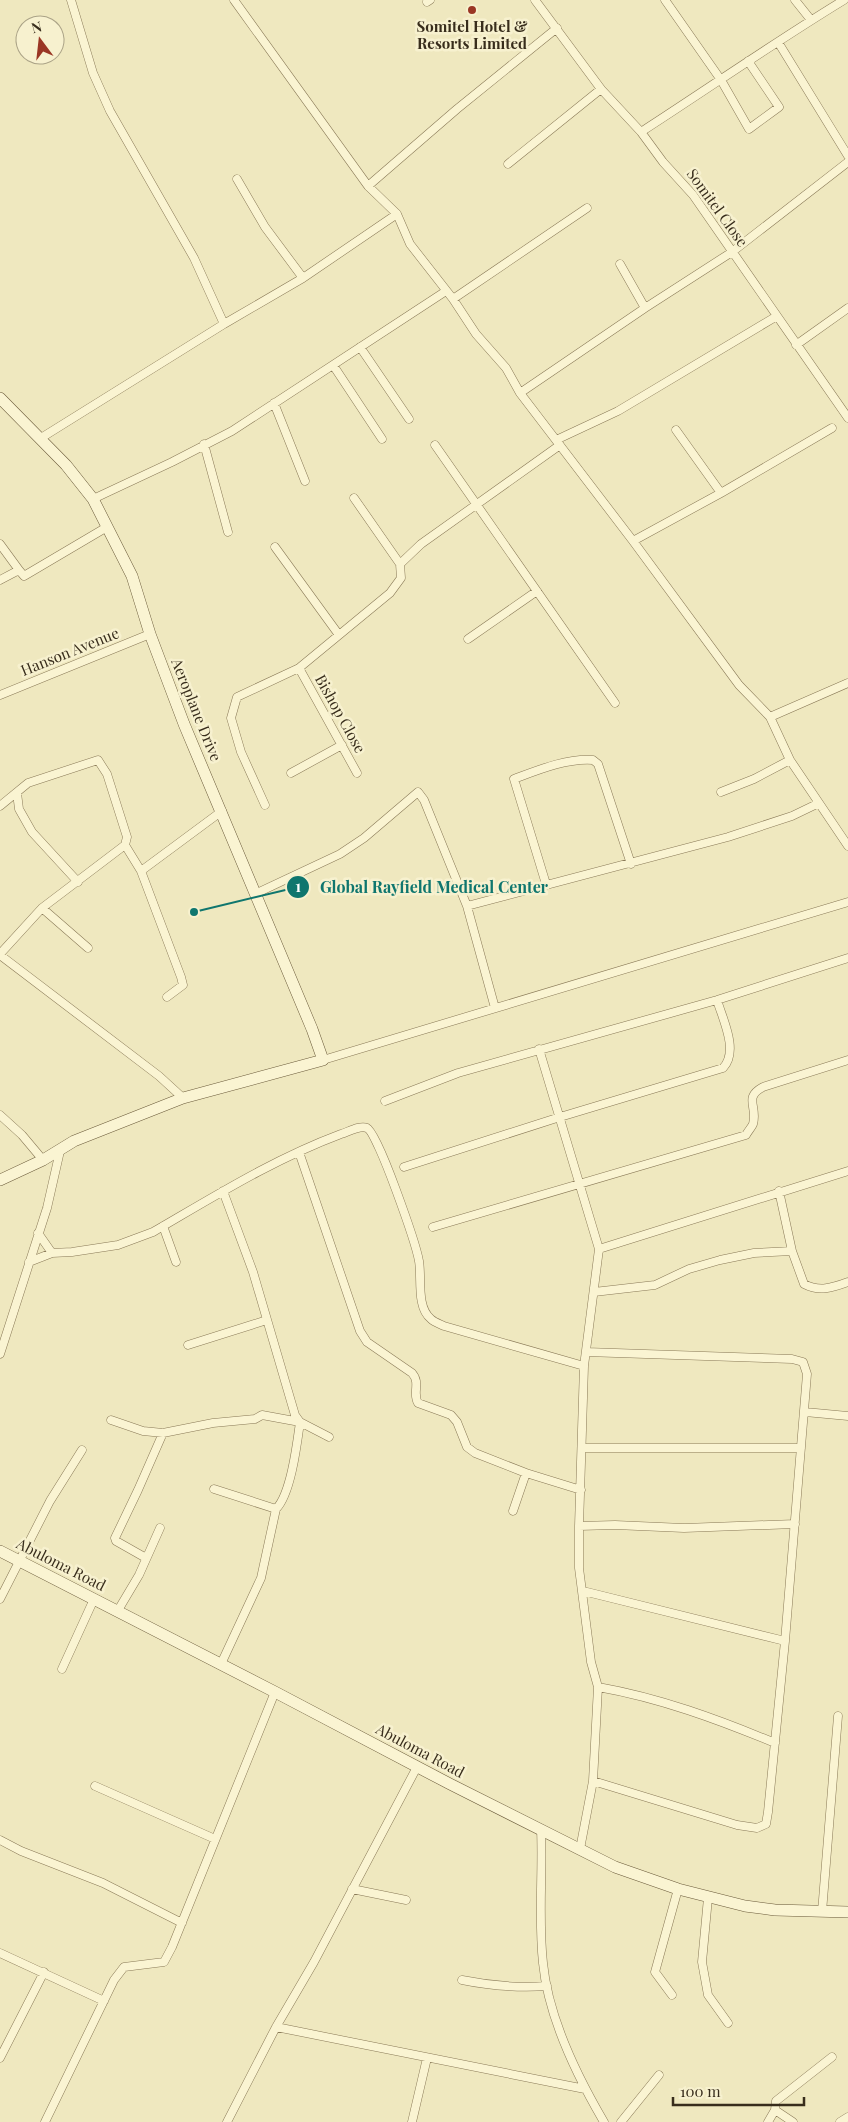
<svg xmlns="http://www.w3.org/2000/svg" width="848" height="2122" viewBox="0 0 848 2122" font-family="'Playfair Display',serif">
<rect width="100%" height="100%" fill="#efe8bf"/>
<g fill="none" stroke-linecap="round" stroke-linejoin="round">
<!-- street casing -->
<g stroke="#897957" stroke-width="9">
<path id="street" d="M71,0L93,73L110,111L194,258L224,324L303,278L397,214
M234,0L368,186L397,214L410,244L453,299L476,334L506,368L520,393L633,541L739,685L770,717L790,760L848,846
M535,0L601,89L641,132L663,162L693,195L848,418
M665,0L721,80L749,129L779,107L748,61
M795,0L811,20
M427,2L430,0
M778,42L848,156
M641,132C709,88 775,42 844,0
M508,164L601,89
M237,179L265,227L303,278
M368,186L457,109L557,28
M620,264L645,308
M453,299L587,208
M796,345L848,308
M360,347L409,419
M333,365L382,439
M520,393L645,308L732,252L848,162
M274,403L305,481
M676,430L721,493
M41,438L224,324
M556,440L618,411L777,316
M204,444L228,532
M435,445L615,703
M93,499L172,462L232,431L446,291
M633,541L721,493L832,428
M0,544L19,570
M275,547L339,635
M400,564L421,544L560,445
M0,580L19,570L24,576L107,527
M468,639L537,591
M299,668L357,773
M0,695L150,634
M770,717L848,683
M291,773L342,745
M721,792L754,779L790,760
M17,793L19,809L32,832L78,882
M265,805L241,752L231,718L237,697L299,668L390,593L401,578L400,564L354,498
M0,806L28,783L98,760L107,774L127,837L125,845L42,908L0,954
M125,845L141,871L181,977L183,985L167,997
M141,871L222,811
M546,884L514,779C538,770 567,758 593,760L598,764L631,864
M255,894L340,854L364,838L418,792L424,800L467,906L495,1008
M467,906L728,837L792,816L819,803
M42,908L88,948
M0,955L159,1076L183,1098
M539,1049L599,1249L584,1366L579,1526V1568L591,1662L598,1687L593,1781L580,1849
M323,1060L848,902
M385,1101L458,1073L717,1000L848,958
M0,1115L22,1135L43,1160
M299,1152L360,1331L367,1342L412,1373C421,1383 412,1393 418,1403L451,1415L457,1422L467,1447L475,1453L526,1473
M404,1167L560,1117L723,1068C739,1051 723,1020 717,1000
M779,1191L792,1251L804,1284C819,1292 832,1288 848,1282
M163,1226L176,1262
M433,1227L746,1135C748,1131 752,1127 753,1124C758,1106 743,1098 763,1087L848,1060
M38,1233L52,1253
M599,1249L848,1171
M29,1262L52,1253L72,1252L118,1245L153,1232C215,1196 274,1159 341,1134C348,1132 360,1125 367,1128C378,1133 416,1244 419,1261C422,1278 416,1307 431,1319C434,1322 440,1324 444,1326L584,1366
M594,1292L655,1285L689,1269L720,1260L754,1253L792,1251
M188,1345L267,1320
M586,1352L792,1359L803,1362L807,1374L785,1641L768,1812L766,1824L757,1828L737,1825L593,1781
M0,1354L47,1208L60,1151
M805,1412L848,1416
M111,1420L143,1431L163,1433L213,1423L255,1419L262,1415L300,1422L329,1437
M582,1448H801
M214,1489L276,1509
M513,1511L526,1473L581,1490
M579,1526L615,1525L684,1528L795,1524
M146,1558L116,1541L115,1538L138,1490L163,1433
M583,1591L785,1641
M0,1599L50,1501L82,1450
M117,1612L139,1575L160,1528
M221,1664L261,1578L276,1509C291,1494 297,1444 300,1422L295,1415L253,1272L223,1191
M62,1669L94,1599
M598,1687C660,1698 717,1719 775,1743
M95,1786L215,1839
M541,1829C543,1873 538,1918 543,1963C548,2016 577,2076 604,2122
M0,1840L21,1851L103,1883L182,1923
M352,1889L406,1900
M708,1898L702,1962L708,1995L728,2023
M822,1912L838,1716
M0,1953L104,2001
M462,1980C491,1986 517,1988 547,1986
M672,1995L655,1972L678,1889
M276,2027L585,2089
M0,2058L44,1972
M775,2110L793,2122
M45,2122L114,1980L124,1967L164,1962L172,1947L275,1692
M227,2122L276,2027L314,1962L417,1767
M412,2122L427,2058
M621,2122L659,2075
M768,2122L775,2110L776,2101L832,2057
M840,2122L848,2117"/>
</g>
<!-- secondary casing -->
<g stroke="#6a5a3a" stroke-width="12">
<path id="secondary" d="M0,398L66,465L93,499L132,576L150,634L184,724L312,1029L323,1060L183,1098L74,1141L43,1160L0,1180
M0,1551L275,1692L450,1784L615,1867L678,1889L745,1906L775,1910L848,1912"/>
</g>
<!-- street -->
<use href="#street" stroke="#faf4d2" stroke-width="8"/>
<!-- secondary -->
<use href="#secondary" stroke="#faf4d2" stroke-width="11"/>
</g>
<!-- markers -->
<circle fill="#9a3624" stroke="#f7f1cf" stroke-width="2" cx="472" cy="10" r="5"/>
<g text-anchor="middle" stroke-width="5" stroke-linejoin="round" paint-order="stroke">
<!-- poi labels -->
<g font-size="15" font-weight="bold" fill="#382d1c" stroke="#f7f1cf">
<text x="472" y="32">Somitel Hotel &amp;<tspan x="472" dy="17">Resorts Limited</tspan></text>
</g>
<!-- street labels -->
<g font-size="15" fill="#382d1c" stroke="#f7f1cf">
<text transform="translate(717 208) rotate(54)" y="5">Somitel Close</text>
<text transform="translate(70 652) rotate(-22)" y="5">Hanson Avenue</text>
<text transform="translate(196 710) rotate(68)" y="5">Aeroplane Drive</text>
<text transform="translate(340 714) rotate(61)" y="5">Bishop Close</text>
<text transform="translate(61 1565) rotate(27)" y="5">Abuloma Road</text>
<text transform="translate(420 1751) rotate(28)" y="5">Abuloma Road</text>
</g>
</g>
<!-- callouts -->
<path fill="none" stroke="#0f766e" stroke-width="2" d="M194 912L298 887"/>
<g fill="#0f766e" stroke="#f7f1cf" stroke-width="2">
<circle cx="194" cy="912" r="5"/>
<circle cx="298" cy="887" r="12"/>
</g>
<g font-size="15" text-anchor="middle" font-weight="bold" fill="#fff">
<text x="298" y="892">1</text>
</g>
<g font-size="16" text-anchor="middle" font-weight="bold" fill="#0f766e" stroke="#f7f1cf" stroke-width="5" stroke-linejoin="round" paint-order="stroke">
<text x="434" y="893">Global Rayfield Medical Center</text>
</g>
<!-- north arrow -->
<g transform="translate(40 40) rotate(345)"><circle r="24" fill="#f7f1cf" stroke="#aba387"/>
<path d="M0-4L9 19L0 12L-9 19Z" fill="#9a3624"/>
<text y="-8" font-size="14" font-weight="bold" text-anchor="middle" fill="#382d1c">N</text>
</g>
<!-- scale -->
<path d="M673 2097v8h131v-8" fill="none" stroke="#382d1c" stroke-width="2.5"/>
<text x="680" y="2097" font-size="15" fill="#382d1c" stroke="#f7f1cf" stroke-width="4" paint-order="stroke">100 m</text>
</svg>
